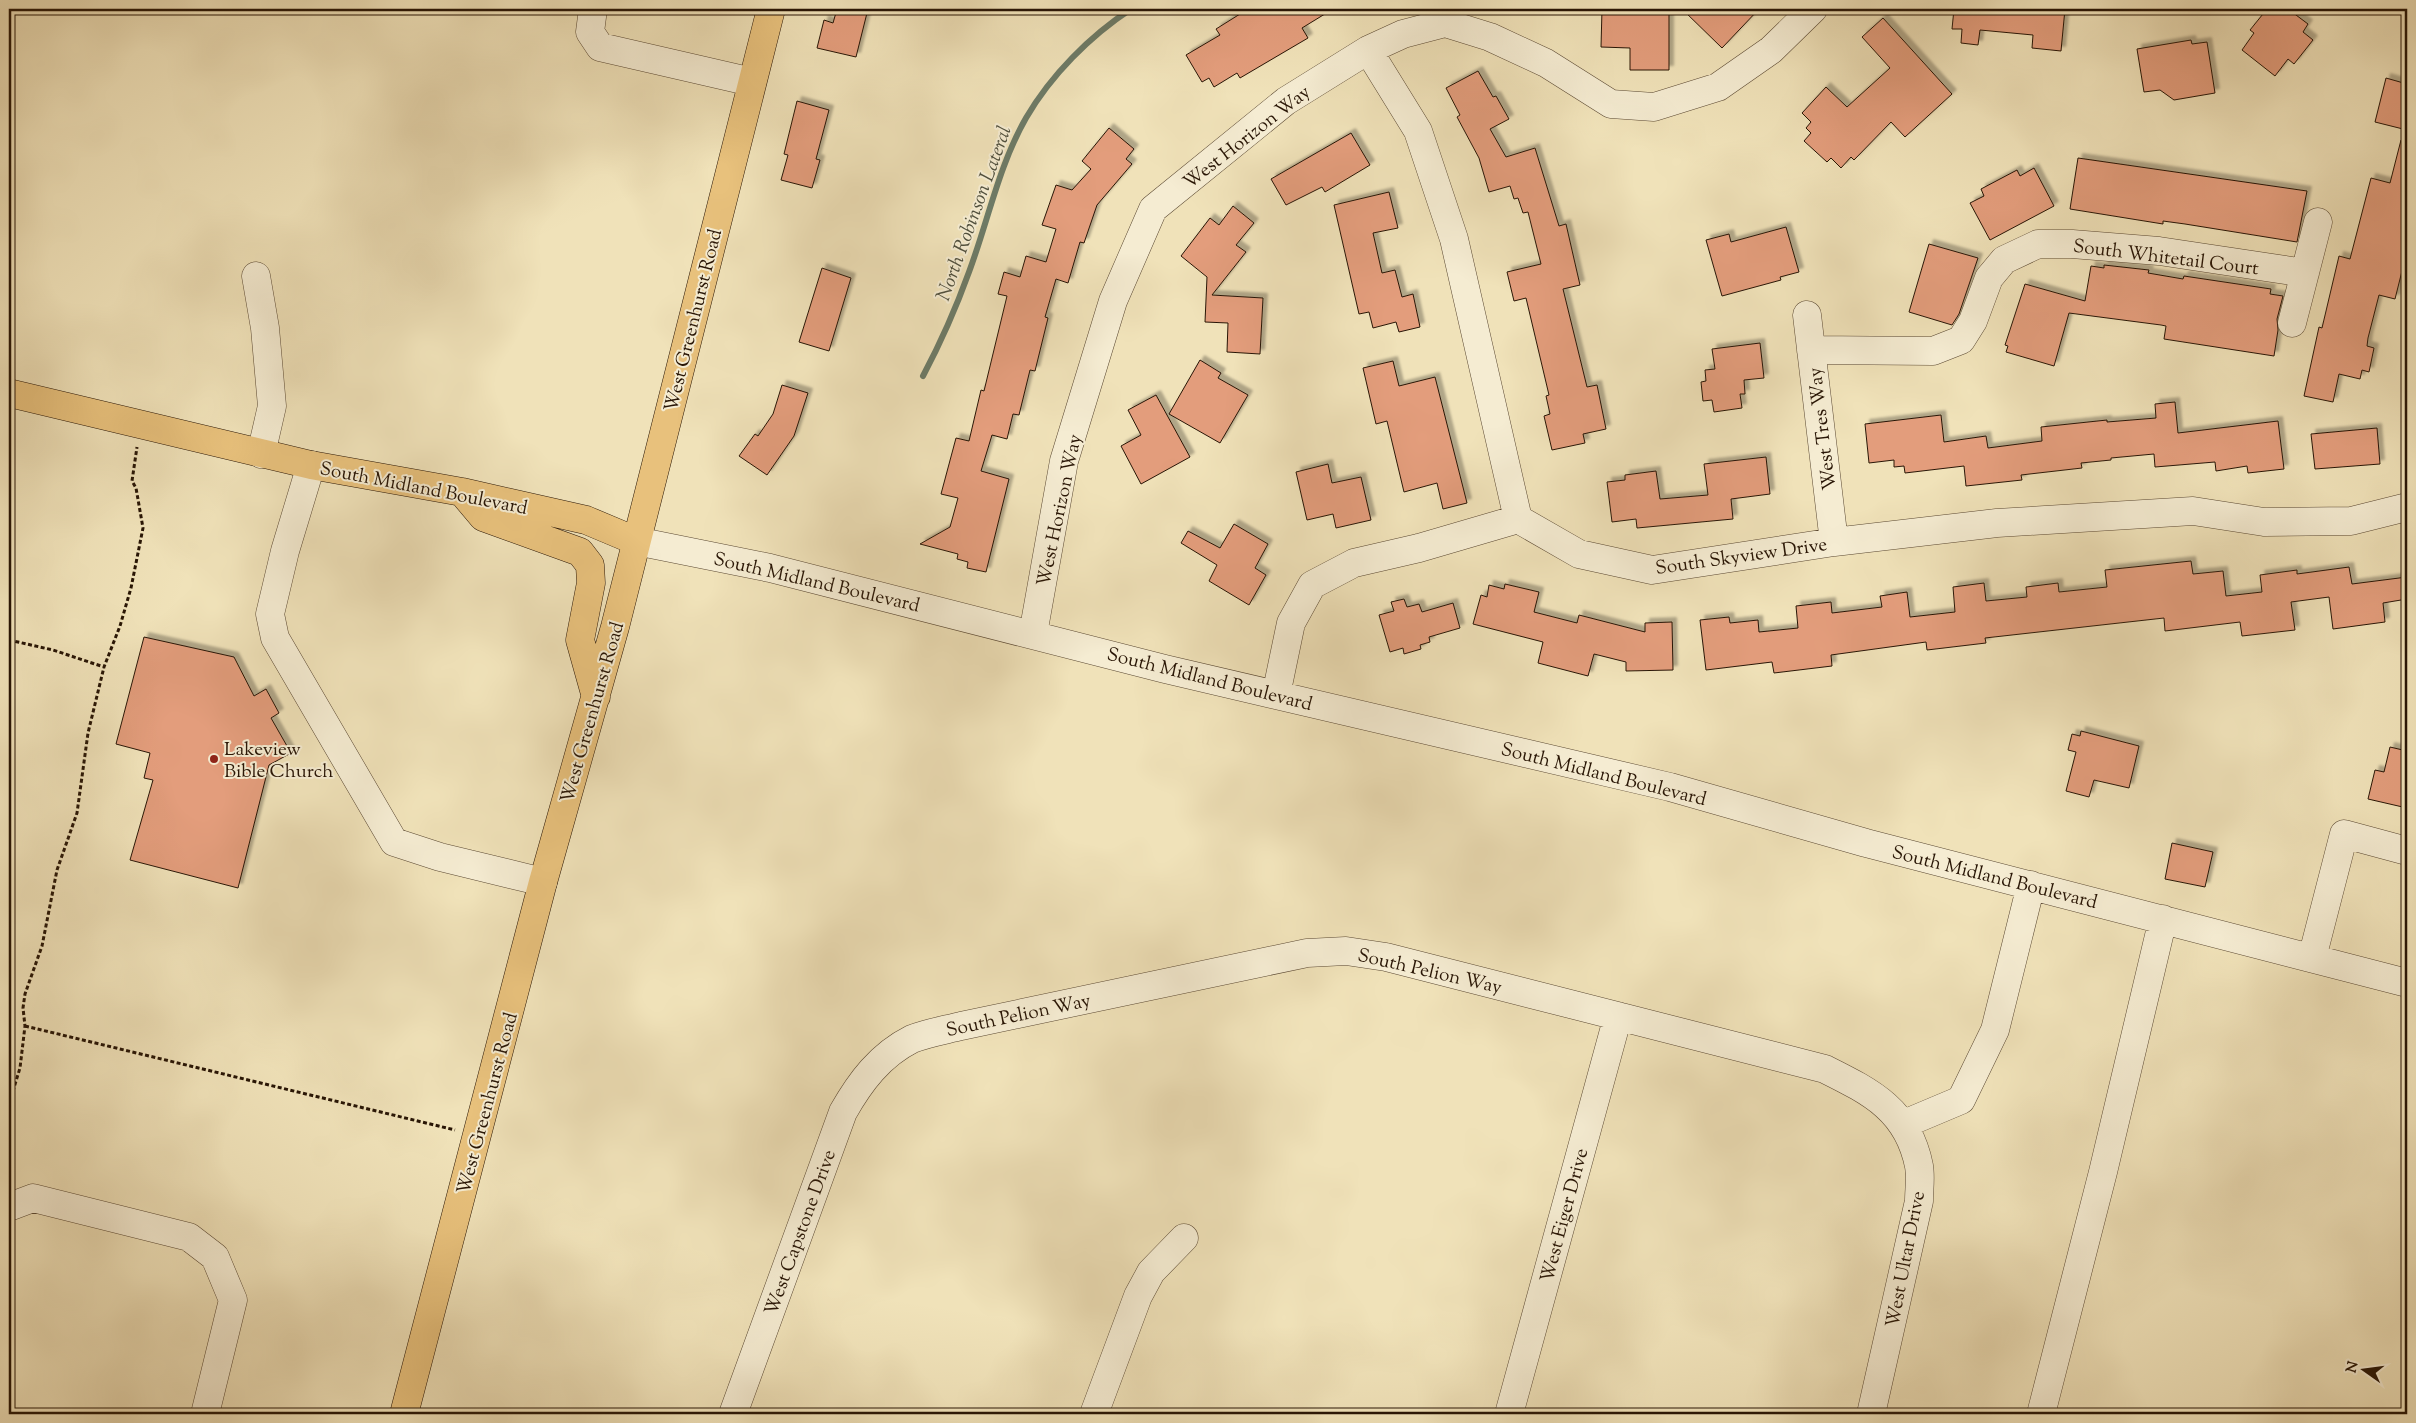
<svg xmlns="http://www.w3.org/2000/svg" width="2416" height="1423" viewBox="0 0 2416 1423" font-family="'Sorts Mill Goudy',serif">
<defs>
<filter id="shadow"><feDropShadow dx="4.5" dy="-4.5" stdDeviation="1" flood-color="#0004"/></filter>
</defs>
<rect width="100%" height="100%" fill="#f0e2b9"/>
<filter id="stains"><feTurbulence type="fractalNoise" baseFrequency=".004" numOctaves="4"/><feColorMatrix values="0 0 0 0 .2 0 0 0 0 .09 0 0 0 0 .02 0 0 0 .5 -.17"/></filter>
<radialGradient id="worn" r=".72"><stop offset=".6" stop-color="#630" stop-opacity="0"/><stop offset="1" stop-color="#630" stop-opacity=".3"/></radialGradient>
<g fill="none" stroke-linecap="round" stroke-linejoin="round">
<!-- stream -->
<path stroke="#6d7b67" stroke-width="6" d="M923,376C941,342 956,308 969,272C988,221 999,165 1026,118C1051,75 1090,36 1131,9"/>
</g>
<!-- building -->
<path fill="#e39d7c" stroke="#281505" filter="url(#shadow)" d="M837,9H868L856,57L817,48L824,20L833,23Z
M1248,9H1333L1302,28L1308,38L1240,78L1237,73L1214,87L1209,78L1202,82L1186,55L1220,35L1216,29Z
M1602,9L1669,10V70H1630V48L1601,47Z
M1682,9H1759L1722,48Z
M1954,9H2065L2061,51L2032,48L2033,35L1980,30L1978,45L1961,43L1962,29H1952Z
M2267,9H2288L2308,24L2303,32L2313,40L2294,64L2288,59L2275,76L2242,50L2254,33L2250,30Z
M1883,18L1952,94L1905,137L1891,122L1854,160L1851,157L1841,168L1831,158L1827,162L1804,141L1811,133L1806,128L1811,122L1802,113L1826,87L1847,107L1890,68L1862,37Z
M2191,40L2192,44L2207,42L2215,93L2174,100L2160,90L2144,92L2137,49Z
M1478,71L1493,97L1496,96L1509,119L1490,129L1506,157L1535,148L1559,226L1566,224L1580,285L1563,289L1587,387L1597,385L1606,429L1583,434L1585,443L1552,450L1544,416L1550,414L1546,396L1549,395L1526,298L1514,301L1507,272L1541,264L1528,212L1523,213L1518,198L1514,199L1510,186L1489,192L1479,158L1457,117L1460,115L1446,88Z
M2386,78L2407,84V130L2375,122Z
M797,101L829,110L816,159L820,160L812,188L781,180L788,155L784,154Z
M1109,128L1134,149L1126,159L1132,164L1097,205L1084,243L1080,242L1068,283L1056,279L1045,317L1048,318L1035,371L1030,370L1019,415L1013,414L1007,439L992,435L981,471L1009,479L986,572L967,568L968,562L957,559L958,554L920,544L950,527L958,498L941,494L956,438L969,441L981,390L984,391L1007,296L998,294L1004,272L1020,277L1026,256L1046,262L1056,229L1042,225L1056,185L1072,190L1091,169L1082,161Z
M1351,133L1370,165L1325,192L1322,187L1286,205L1271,179Z
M2401,140H2407V251L2395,299L2379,295L2368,338L2367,346L2374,348L2369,372L2362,370L2360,379L2339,374L2333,402L2304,396L2319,327L2322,328L2339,256L2350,259L2371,178L2390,183Z
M2078,158L2307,191L2297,242L2185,224L2163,221V224L2070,209Z
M2034,168L2054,206L1990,240L1970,203L1984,196L1981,189L2017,170L2020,176Z
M1389,192L1398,228L1373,233L1382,273L1395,270L1402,297L1413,294L1420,327L1399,332L1396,322L1373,328L1369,312L1359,314L1334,205Z
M1233,206L1254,223L1236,245L1246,252L1212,295L1263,298L1260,354L1227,352L1228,323L1205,322L1207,277L1181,256L1210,218L1219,225Z
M1786,227L1799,272L1780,277L1781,280L1722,296L1706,240L1729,234L1731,242Z
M1929,244L1978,258L1959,314L1952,325L1909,312Z
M2104,265L2149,270L2148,273L2183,279L2184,276L2271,289L2270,294L2283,296L2277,319L2278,330L2274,356L2164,339L2166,326L2161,325L2069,313L2054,366L2006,352L2008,346L2005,345L2025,284L2085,301L2091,266L2104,268Z
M822,268L851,278L829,351L799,342Z
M1760,343L1764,378L1744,380L1745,394H1740L1742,408L1714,412L1712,400L1703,401L1701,382L1706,381L1705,370L1715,369L1712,349Z
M1200,360L1221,373L1218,378L1248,395L1220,443L1169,414Z
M1393,361L1399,386L1435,377L1467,503L1443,509L1437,483L1404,492L1387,421L1376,424L1363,368Z
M782,385L808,393L794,436L767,475L739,456L755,434L758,436L773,414Z
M1156,395L1190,457L1141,484L1121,446L1141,435L1128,410Z
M2175,402L2178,433L2278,421L2284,469L2248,473L2247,466L2216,471L2215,462L2155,467L2154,454L2111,458V460L2081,463L2082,468L2021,475L2022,480L1966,486L1964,466L1905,473L1904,466L1894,467V460L1869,463L1865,424L1941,415L1944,442L1986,436L1988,448L2042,441L2041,427L2107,420V422L2156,418L2155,404Z
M2377,428L2380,464L2315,469L2311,434Z
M1766,457L1770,494L1731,499L1733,519L1637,528L1636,519L1612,522L1607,482L1625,480V475L1656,471L1660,499L1708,495L1704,464Z
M1328,464L1332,483L1361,477L1371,520L1336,528L1333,514L1307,520L1296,472Z
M1234,524L1268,544L1255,568L1266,575L1249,605L1209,581L1217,565L1181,543L1188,531L1220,548Z
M2191,561L2193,574L2223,571L2226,596L2262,592L2260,575L2297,570V574L2349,567L2352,584L2407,577V599L2383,603L2385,622L2333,629L2329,597L2291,602L2295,630L2242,636L2240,622L2165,631L2164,618L1985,638L1986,643L1927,650L1926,642L1831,655L1832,666L1774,673L1772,662L1706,670L1700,620L1729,617L1730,623L1758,620L1759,632L1798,628L1796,606L1831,602L1832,613L1882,607L1880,596L1907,592L1910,617L1955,612L1953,587L1984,583L1986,601L2027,597L2026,587L2058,583L2059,592L2107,587L2105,570Z
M1505,584L1539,592L1534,612L1577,623L1579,615L1645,632V623L1672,622L1673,670L1626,671V662L1594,654L1588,676L1538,663L1543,642L1473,624L1481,595L1487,597L1489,585L1504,589Z
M1404,599L1407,607L1419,604L1422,612L1453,603L1460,628L1429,637L1430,642L1420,645L1421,649L1404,654L1403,648L1390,652L1379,615L1394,611L1391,602Z
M144,637L234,657L254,696L266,689L279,713L271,718L291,753L269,765L238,888L130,860L153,780L144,778L150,753L116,744Z
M2081,731L2139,746L2129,788L2094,780L2089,797L2066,791L2076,752L2068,750L2072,734L2080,736Z
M2390,747L2407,751V808L2368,799L2375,770L2384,772Z
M2172,843L2213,852L2205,887L2165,879Z"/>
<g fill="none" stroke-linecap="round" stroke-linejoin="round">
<!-- minor casing -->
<g stroke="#5a4832" stroke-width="29">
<path id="minor" d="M593,9L590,32L600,47L752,82
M1368,50L1418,131L1454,239L1518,519L1579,554L1652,570L1834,542L1997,523L2193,511L2264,522L2351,521L2407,507
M256,276L265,328L272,406L261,454
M1807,315L1834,542
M2292,323L2318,222
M1811,350L1933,351L1961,340L1973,321L1989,278L2004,260L2038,244H2072L2159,251L2305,273
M311,465L285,551L270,614L275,638L394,842L440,857L543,882
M636,541L770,568L1165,669L1670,787L1866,843L2407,983
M1033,634L1064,461L1113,301L1153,209L1286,101L1368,50L1403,34L1445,23L1490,37L1546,63L1611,104L1654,107L1718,87L1771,50L1813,9
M1276,695L1291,623L1312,585L1354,563L1419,548L1518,519
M2312,958L2344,834L2407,851
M1904,1124L1961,1100L1995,1030L2031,885
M9,1207L33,1198L189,1237L215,1257L233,1300L205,1414
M733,1414L843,1112C860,1082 880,1055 912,1039C927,1033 945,1030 961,1026L1307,953L1346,951L1386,957L1825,1069C1871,1092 1908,1110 1919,1166C1921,1177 1919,1190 1919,1201L1871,1414
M1094,1414L1138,1296L1151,1272L1184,1238
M1509,1414L1618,1016
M2041,1414L2103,1172L2163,919"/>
</g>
<!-- major casing -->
<g stroke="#281505" stroke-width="29">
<path id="major" d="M9,393L311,465L462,492L586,520L636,541
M462,492L483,517L580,552L590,565L591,583L580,640L596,697
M404,1414L543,882L615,627L771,9"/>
</g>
<!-- path -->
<path stroke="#281505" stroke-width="3" stroke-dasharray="4 2.5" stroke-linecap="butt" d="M9,640L53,650L104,667L120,626L131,588L143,528L136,488L132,481L137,447
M25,1026L455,1130
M9,1104L20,1068L25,1026L23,1008L25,994L42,946L57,870L77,813L88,733L104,667"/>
<!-- minor -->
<use href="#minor" stroke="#f5ecd2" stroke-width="28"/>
<!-- major -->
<use href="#major" stroke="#e8c17c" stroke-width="28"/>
</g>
<!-- markers -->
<circle fill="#8f2418" stroke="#f5ecd2" stroke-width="2" cx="214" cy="759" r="5"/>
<g text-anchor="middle" stroke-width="4" stroke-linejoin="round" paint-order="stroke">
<!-- street labels -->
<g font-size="19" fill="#281505" stroke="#f5ecd2">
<text transform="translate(1246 136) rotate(-38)" y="7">West Horizon Way</text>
<text transform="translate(2166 256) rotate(7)" y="7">South Whitetail Court</text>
<text transform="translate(692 320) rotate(-76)" y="7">West Greenhurst Road</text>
<text transform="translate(1821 429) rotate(-97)" y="7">West Tres Way</text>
<text transform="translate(424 487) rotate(11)" y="7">South Midland Boulevard</text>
<text transform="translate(1058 510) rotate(-78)" y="7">West Horizon Way</text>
<text transform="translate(1741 555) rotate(-8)" y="7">South Skyview Drive</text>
<text transform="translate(817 581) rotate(13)" y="7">South Midland Boulevard</text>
<text transform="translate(1210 678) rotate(14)" y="7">South Midland Boulevard</text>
<text transform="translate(591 712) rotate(-74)" y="7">West Greenhurst Road</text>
<text transform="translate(1604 773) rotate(14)" y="7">South Midland Boulevard</text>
<text transform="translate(1995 876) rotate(14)" y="7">South Midland Boulevard</text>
<text transform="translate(1430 970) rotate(13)" y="7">South Pelion Way</text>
<text transform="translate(1018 1014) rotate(-12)" y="7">South Pelion Way</text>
<text transform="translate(486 1103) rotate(-75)" y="7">West Greenhurst Road</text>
<text transform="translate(1563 1215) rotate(-75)" y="7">West Eiger Drive</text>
<text transform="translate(799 1232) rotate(-70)" y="7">West Capstone Drive</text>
<text transform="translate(1904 1259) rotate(-79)" y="7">West Ultar Drive</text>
</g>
<!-- poi labels -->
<g font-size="19" fill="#281505" stroke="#f5ecd2" text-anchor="start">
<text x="224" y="755">Lakeview<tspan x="224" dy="22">Bible Church</tspan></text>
</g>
<!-- water labels -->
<g font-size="20" font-style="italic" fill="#50503e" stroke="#f5ecd2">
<text transform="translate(973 213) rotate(-70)" y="7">North Robinson Lateral</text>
</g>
</g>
<!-- margin -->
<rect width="2416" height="1423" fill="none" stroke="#f0e2b9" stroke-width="30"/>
<rect x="10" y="10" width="2396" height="1403" fill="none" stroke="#281505" stroke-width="2.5"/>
<rect x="15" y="15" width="2386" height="1393" fill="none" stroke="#281505"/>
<!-- north arrow -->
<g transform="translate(2364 1370) rotate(284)" stroke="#f5ecd2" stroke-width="4" paint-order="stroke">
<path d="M0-4L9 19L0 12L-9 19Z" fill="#281505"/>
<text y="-8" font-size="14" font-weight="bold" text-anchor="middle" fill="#281505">N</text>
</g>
<rect width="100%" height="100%" filter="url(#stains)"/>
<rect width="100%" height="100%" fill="url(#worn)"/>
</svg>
